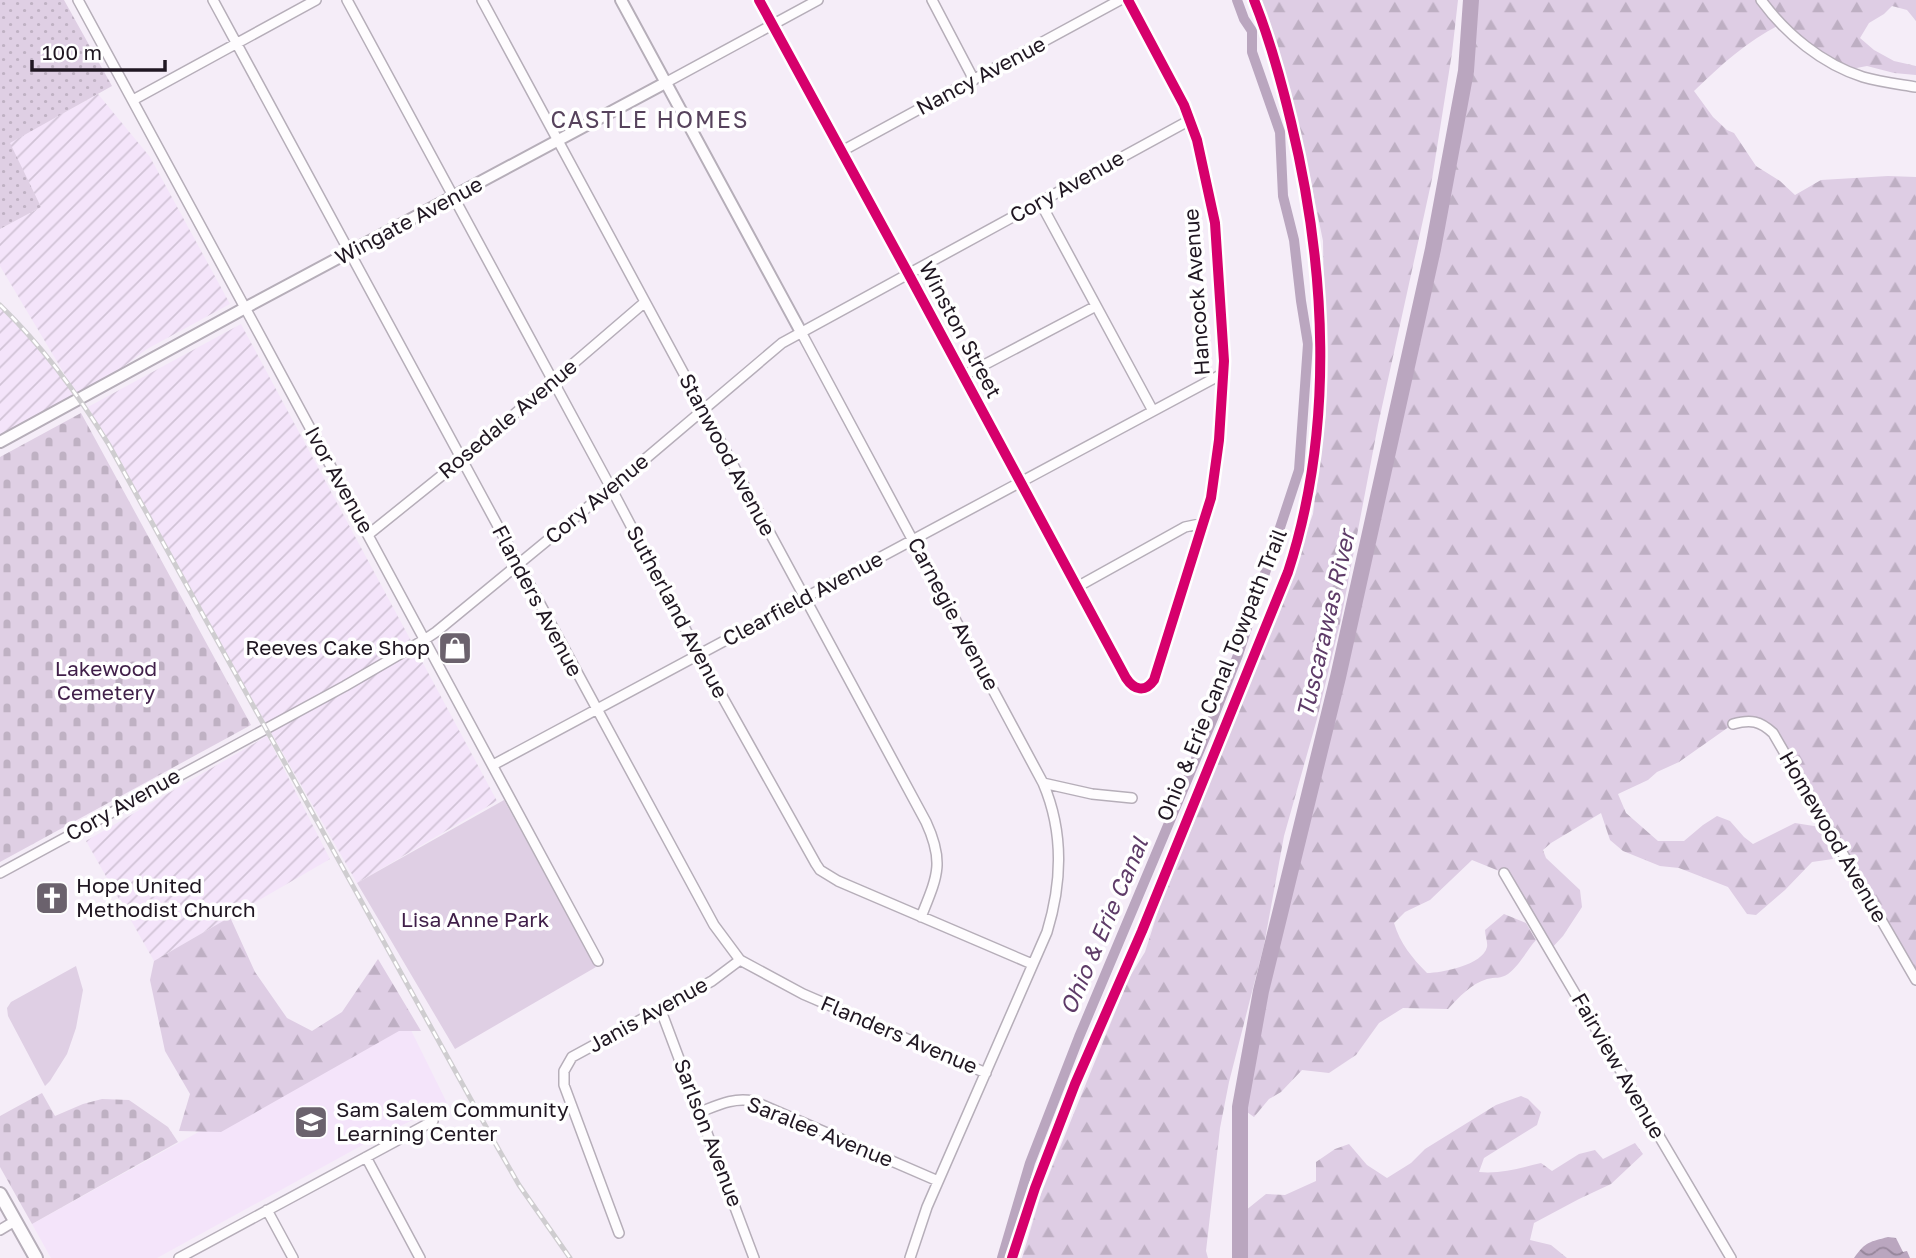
<svg xmlns="http://www.w3.org/2000/svg" width="1916" height="1258" viewBox="0 0 1916 1258" font-family="'Golos Text',sans-serif">
<defs>
<pattern id="industrial-furrows" width="10" height="10" patternUnits="userSpaceOnUse" patternTransform="scale(1.75)"><rect width="10" height="10" fill="#f4e4fa"/><path d="M-1 1l2-2M0 10L10 0M9 11l2-2" fill="none" stroke="#d1c3d6"/></pattern>
<pattern id="grass-dots" width="8" height="8" patternUnits="userSpaceOnUse" patternTransform="scale(1.75)"><rect width="8" height="8" fill="#dfcfe4"/><path d="M2 2h.1M6 6h.1" fill="none" stroke="#bfb1c3" stroke-width="1.8" stroke-linecap="round"/></pattern>
<pattern id="forest-firs" width="22" height="20" patternUnits="userSpaceOnUse" patternTransform="scale(1.75)"><rect width="22" height="20" fill="#decde4"/><path d="M5 1l3.5 6h-7zM16 11l3.5 6h-7z" fill="#beafc3"/></pattern>
<pattern id="cemetery-stones" width="16" height="16" patternUnits="userSpaceOnUse" patternTransform="scale(1.75)"><rect width="16" height="16" fill="#dfcfe4"/><path d="M2 7V4a2 2 0 0 1 4 0v3zM10 15v-3a2 2 0 0 1 4 0v3z" fill="#bfb1c3"/></pattern>
<pattern id="water-waves" width="16" height="10" patternUnits="userSpaceOnUse" patternTransform="scale(1.75)"><rect width="16" height="10" fill="#baa6bf"/><path d="M0 5q4-4 8 0t8 0" fill="none" stroke="#97869b"/></pattern>
</defs>
<rect width="100%" height="100%" fill="#f5edf8"/>
<!-- built -->
<path fill="#f4e4fa" d="M405,1018L447,1103L368,1142L157,1258H51L32,1224Z"/>
<!-- industrial -->
<path fill="url(#industrial-furrows)" d="M98,94L150,157L230,304L147,349L80,399L0,442V309L17,321L74,390L0,266V229L41,207L9,143Z
M241,324L497,801L357,883L86,408Z
M267,736L330,859L154,961L86,841Z"/>
<!-- grass -->
<path fill="url(#grass-dots)" d="M0,0H64L112,86L10,143L41,207L0,229Z"/>
<!-- forest -->
<path fill="url(#forest-firs)" d="M1257,0H1458L1452,53L1432,179L1378,425L1341,619L1317,719L1284,836L1264,945L1229,1082L1220,1128L1206,1251L1208,1258H1022L1041,1194L1129,978L1145,952L1183,833L1274,619L1313,514L1326,413L1323,241L1307,163L1275,47Z
M1471,0H1916V21L1907,10L1892,6L1884,14L1869,23L1860,38L1874,50L1894,61L1916,66V75L1894,73L1867,66L1846,70L1781,24C1747,41 1721,65 1694,91L1713,117L1727,130L1734,133L1756,166L1780,181L1795,195L1821,180L1888,176L1916,177V980L1766,726L1733,724L1679,762L1657,772L1648,780L1618,794L1626,813L1658,841H1684L1703,825L1717,816L1730,821L1744,837L1753,844L1795,823L1820,827L1833,859L1812,862L1785,890L1756,915L1747,914L1728,887L1679,868L1660,866L1623,851L1610,840L1601,813L1551,843L1543,850L1546,858L1580,890L1582,907L1563,936L1550,950L1504,873L1472,860L1430,900L1405,912L1394,923C1400,943 1412,958 1427,973C1441,973 1483,965 1487,947C1488,943 1485,935 1485,930L1504,914L1526,923L1536,940C1527,950 1519,966 1508,974C1501,979 1495,977 1487,979C1471,984 1459,997 1448,1009L1403,1008L1379,1023L1356,1055L1329,1073L1302,1070L1281,1092L1269,1099L1254,1117L1240,1107L1338,677L1433,249L1466,71Z
M230,917L255,972L287,1018L312,1031L342,1012L378,959L421,1031H399L221,1132L179,1131L190,1094L165,1051L150,980L154,961Z
M1521,1096L1528,1099L1541,1112L1537,1125L1484,1158L1479,1172C1501,1174 1520,1168 1541,1163L1552,1171L1579,1154L1595,1150L1603,1159L1635,1143L1643,1154L1611,1184L1579,1199L1534,1223L1530,1240L1551,1245L1567,1258H1240V1215L1266,1194L1285,1195L1316,1181V1162L1335,1149L1349,1144L1367,1165L1387,1178L1411,1163L1425,1149L1496,1105Z"/>
<!-- cemetery -->
<path fill="url(#cemetery-stones)" d="M81,413L251,725L0,862V457Z
M42,1093L55,1116L83,1104L102,1099L129,1100L168,1127L178,1142L32,1224L0,1167V1116Z"/>
<!-- park -->
<path fill="#dfcfe4" d="M504,800L596,967L455,1049L357,883Z
M76,966L83,990L76,1028L67,1054L50,1081L45,1086L8,1016L7,1008L11,1002Z"/>
<!-- water -->
<path fill="url(#water-waves)" d="M1888,1237L1896,1238L1903,1252L1907,1251L1910,1258H1854C1866,1241 1870,1242 1888,1237Z"/>
<g fill="none" stroke-linecap="round" stroke-linejoin="round">
<!-- canal -->
<path stroke="#baa6bf" stroke-width="10" d="M1002,1258L1030,1163L1079,1037L1214,716L1238,655L1299,470L1308,344L1301,301L1294,240L1283,196L1280,132L1252,52V31L1244,19L1237,0"/>
<!-- river -->
<path stroke="#baa6bf" stroke-width="16" d="M1240,1258V1107L1261,991L1338,677L1433,249L1466,71L1471,0"/>
<!-- minor casing -->
<g stroke="#b6aeb9" stroke-width="12">
<path id="minor" d="M78,0C252,320 425,640 598,961
M213,0L714,925L740,960L803,994L986,1073
M347,0L611,488L699,655L816,864L820,870L838,881L1032,964
M482,0L926,822C945,863 937,877 921,917
M759,0L908,273L1126,678C1134,690 1145,693 1154,680L1211,498L1219,440L1224,361L1215,223L1197,140L1184,105L1128,0
M932,0L974,80
M1761,0C1786,34 1822,64 1863,77C1880,82 1898,84 1916,87
M665,83L818,0
M133,100L316,0
M842,151L1120,0
M1040,202L1153,411
M801,332L1043,783C1064,832 1062,883 1047,932L927,1207L910,1258
M963,376L1096,306
M369,534L461,460L645,302
M1077,587L1185,527L1204,523
M1733,724C1751,719 1760,721 1773,733L1916,980
M493,765L1224,373
M1043,783L1092,794L1132,798
M0,873L345,686L424,640L436,632L611,488L782,343L1190,120
M1504,873L1731,1258
M660,1008L754,1258
M700,1112C718,1105 734,1097 753,1101L938,1181
M366,1157L420,1258
M267,1210L293,1258
M0,1230L15,1221
M619,1233L564,1085V1071L572,1057L712,981L740,960
M179,1258L433,1121"/>
</g>
<!-- tertiary casing -->
<g stroke="#b6aeb9" stroke-width="14">
<path id="tertiary" d="M621,0L801,332
M0,442L245,308L665,83"/>
</g>
<!-- secondary casing -->
<g stroke="#b6aeb9" stroke-width="16">
<path id="secondary" d="M0,1194L36,1258"/>
</g>
<!-- minor -->
<use href="#minor" stroke="#fefcfe" stroke-width="9"/>
<!-- tertiary -->
<use href="#tertiary" stroke="#fefcfe" stroke-width="10"/>
<!-- secondary -->
<use href="#secondary" stroke="#fefcfe" stroke-width="12"/>
<!-- rail casing -->
<g stroke="#cfcdd0" stroke-width="5">
<path id="rail" d="M0,305C43,347 78,394 109,445L495,1143L519,1185L570,1258"/>
</g>
<!-- rail -->
<use href="#rail" stroke="#fff" stroke-width="2.5" stroke-dasharray="8" stroke-linecap="butt"/>
<!-- cycleway casing -->
<g stroke="#fff" stroke-width="15">
<path id="cycleway" d="M759,0L908,273L1126,678C1134,690 1145,693 1154,680L1211,498L1219,440L1224,361L1215,223L1197,140L1184,105L1128,0
M1012,1258L1035,1188L1075,1084L1142,931L1288,572C1335,428 1326,267 1291,122C1281,80 1270,40 1254,0"/>
</g>
<!-- cycleway -->
<use href="#cycleway" stroke="#d6006c" stroke-width="10"/>
</g>
<!-- icons -->
<defs>
<g id="shop-square" transform="scale(1.75)"><rect x="-9" y="-9" width="18" height="18" rx="4" fill="#6b626d" stroke="#fff"/><path d="M-5-2.5h2.3a2.7 3.5 0 0 1 5.4 0H5L5.5 6h-11ZM-1.5-2.5h3a1.5 2.3 0 0 0-3 0Z" fill="#fff"/></g>
<g id="church-square" transform="scale(1.75)"><rect x="-9" y="-9" width="18" height="18" rx="4" fill="#6b626d" stroke="#fff"/><path d="M-1.2-6h2.4v3.5h3.3v2.4h-3.3V6h-2.4V-.1h-3.3v-2.4h3.3Z" fill="#fff"/></g>
<g id="school-square" transform="scale(1.75)"><rect x="-9" y="-9" width="18" height="18" rx="4" fill="#6b626d" stroke="#fff"/><path d="M0-5L7-2L0 1L-7-2ZM-4 1L0 2.5L4 1V4Q0 6-4 4Z" fill="#fff"/></g>
</defs>
<g fill-rule="evenodd">
<use href="#shop-square" x="455" y="648"/>
<use href="#church-square" x="52" y="898"/>
<use href="#school-square" x="311" y="1122"/>
</g>
<g text-anchor="middle" stroke-width="7" stroke-linejoin="round" paint-order="stroke">
<!-- street labels -->
<g font-size="21" fill="#201722" stroke="#fff">
<text transform="translate(981 76) rotate(-28)" y="7">Nancy Avenue</text>
<text transform="translate(1067 187) rotate(-29)" y="7">Cory Avenue</text>
<text transform="translate(409 221) rotate(-28)" y="7">Wingate Avenue</text>
<text transform="translate(1197 292) rotate(-94)" y="7">Hancock Avenue</text>
<text transform="translate(960 330) rotate(62)" y="7">Winston Street</text>
<text transform="translate(508 419) rotate(-40)" y="7">Rosedale Avenue</text>
<text transform="translate(727 455) rotate(62)" y="7">Stanwood Avenue</text>
<text transform="translate(339 480) rotate(61)" y="7">Ivor Avenue</text>
<text transform="translate(597 499) rotate(-40)" y="7">Cory Avenue</text>
<text transform="translate(803 599) rotate(-28)" y="7">Clearfield Avenue</text>
<text transform="translate(537 601) rotate(62)" y="7">Flanders Avenue</text>
<text transform="translate(677 612) rotate(62)" y="7">Sutherland Avenue</text>
<text transform="translate(953 614) rotate(62)" y="7">Carnegie Avenue</text>
<text transform="translate(1222 675) rotate(-68)" y="7">Ohio &amp; Erie Canal Towpath Trail</text>
<text transform="translate(123 805) rotate(-29)" y="7">Cory Avenue</text>
<text transform="translate(1833 837) rotate(60)" y="7">Homewood Avenue</text>
<text transform="translate(648 1015) rotate(-29)" y="7">Janis Avenue</text>
<text transform="translate(899 1035) rotate(23)" y="7">Flanders Avenue</text>
<text transform="translate(1618 1066) rotate(60)" y="7">Fairview Avenue</text>
<text transform="translate(820 1132) rotate(22)" y="7">Saralee Avenue</text>
<text transform="translate(708 1133) rotate(69)" y="7">Sarlson Avenue</text>
</g>
<!-- poi labels -->
<g font-size="21" fill="#201722" stroke="#fff" text-anchor="start">
<text x="430" y="655" text-anchor="end">Reeves Cake Shop</text>
<text x="76" y="893">Hope United<tspan x="76" dy="24">Methodist Church</tspan></text>
<text x="336" y="1117">Sam Salem Community<tspan x="336" dy="24">Learning Center</tspan></text>
</g>
<!-- park labels -->
<g font-size="21" fill="#401f49" stroke="#fff">
<text x="106" y="676">Lakewood<tspan x="106" dy="24">Cemetery</tspan></text>
<text x="475" y="927">Lisa Anne Park</text>
</g>
<!-- neighbourhood labels -->
<g font-size="23" letter-spacing="2" fill="#57435d" stroke="#fff">
<text x="650" y="128">CASTLE HOMES</text>
</g>
<!-- water labels -->
<g font-size="23" font-style="italic" fill="#5e3b68" stroke="#fff">
<text transform="translate(1326 624) rotate(-77)" y="8">Tuscarawas River</text>
<text transform="translate(1104 926) rotate(-67)" y="8">Ohio &amp; Erie Canal</text>
</g>
</g>
<!-- scale -->
<path d="M32 60v10h133v-10" fill="none" stroke="#201722" stroke-width="3.5"/>
<text x="42" y="60" font-size="21" fill="#201722" stroke="#ffffff" stroke-width="5" paint-order="stroke">100 m</text>
</svg>
